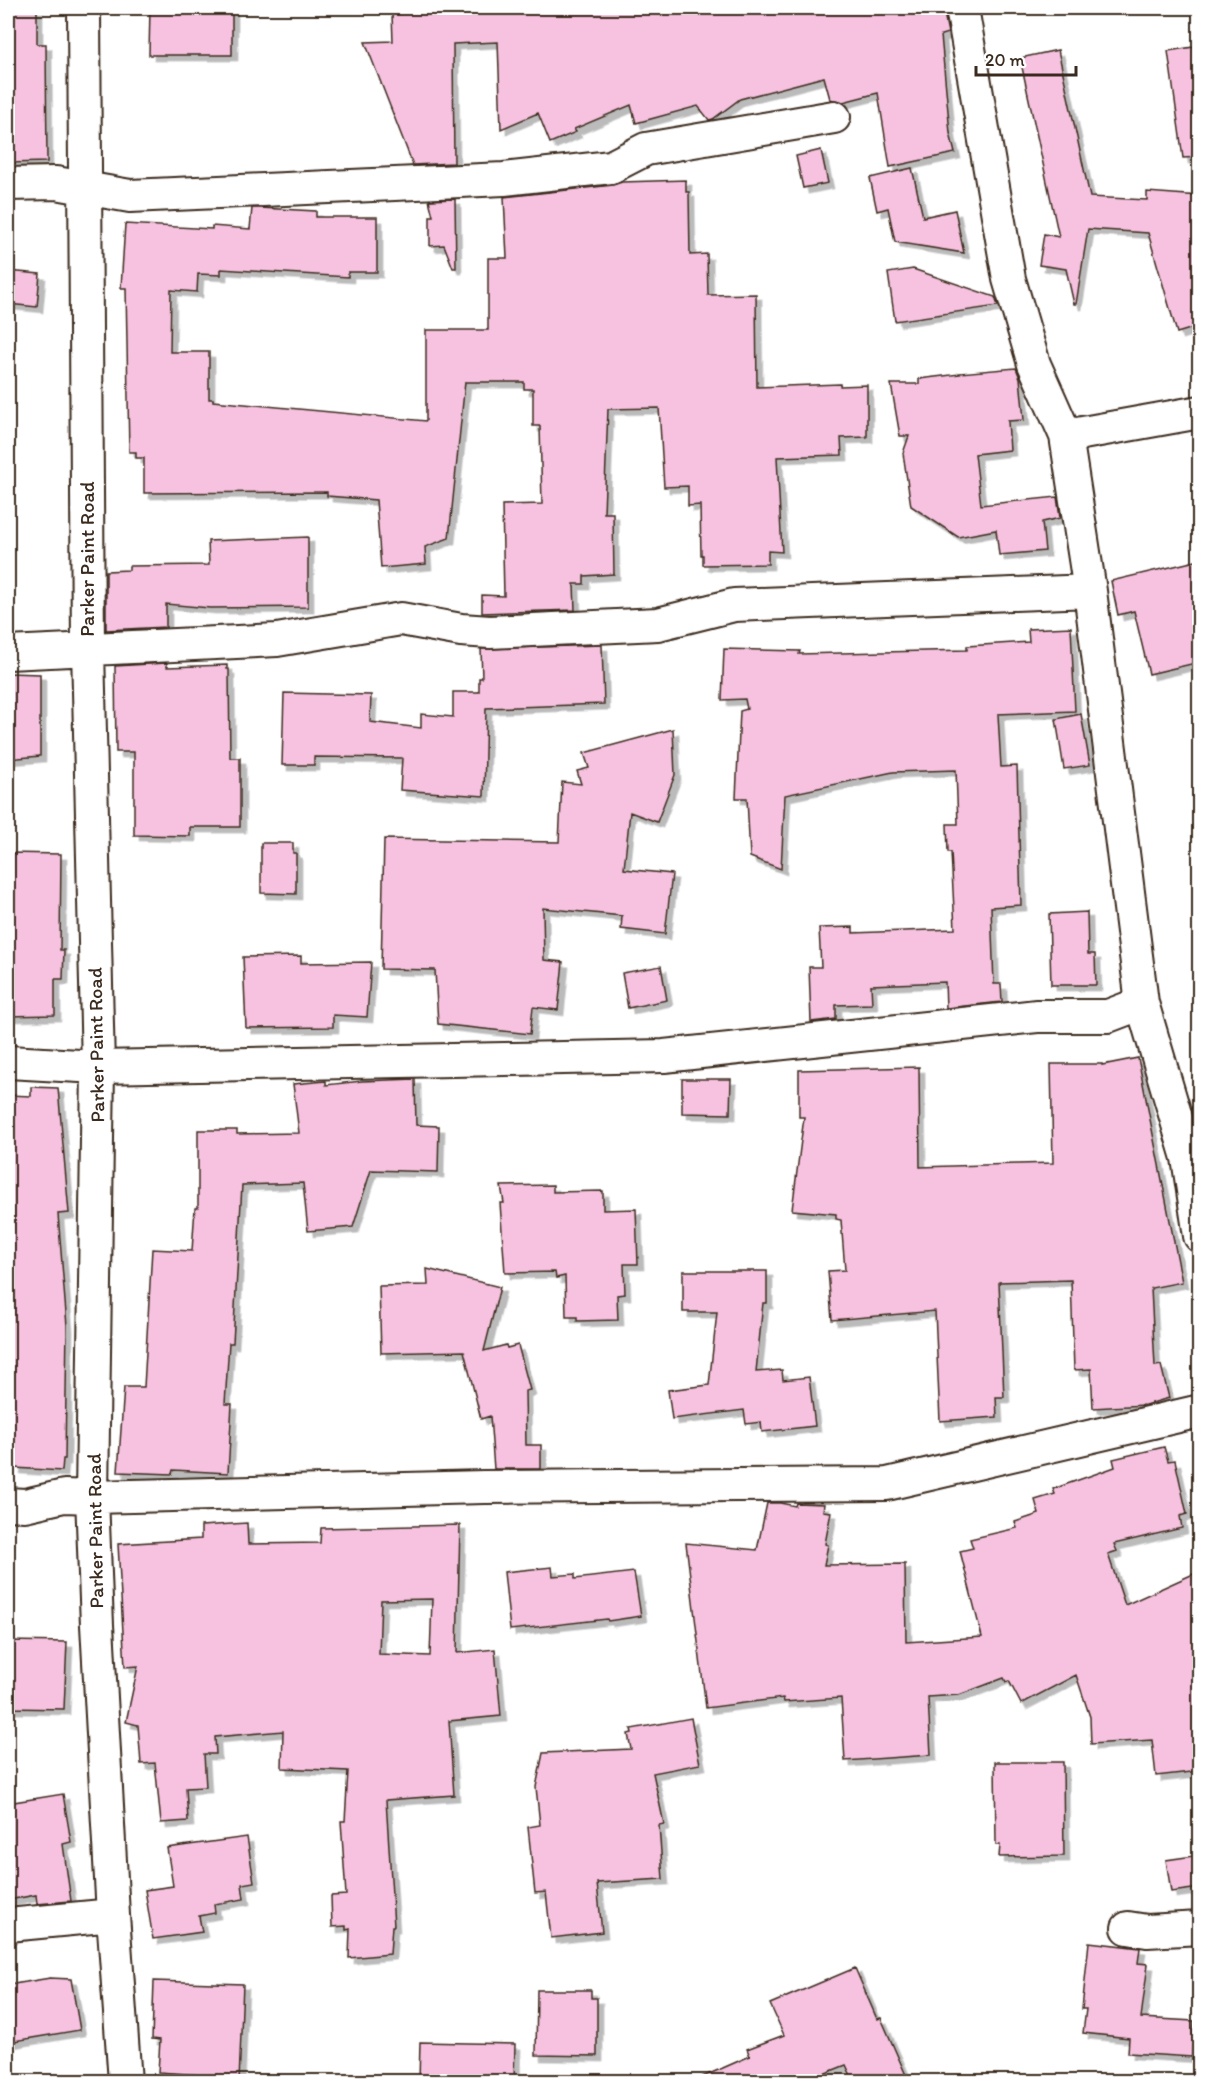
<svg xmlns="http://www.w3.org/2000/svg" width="1207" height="2089" viewBox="0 0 1207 2089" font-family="Itim,sans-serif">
<defs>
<filter id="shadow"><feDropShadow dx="5.5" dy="5.5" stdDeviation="0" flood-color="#0004"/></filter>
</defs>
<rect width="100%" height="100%" fill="#fff"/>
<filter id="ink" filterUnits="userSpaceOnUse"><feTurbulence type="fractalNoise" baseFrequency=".0167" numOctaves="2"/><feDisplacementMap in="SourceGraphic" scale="12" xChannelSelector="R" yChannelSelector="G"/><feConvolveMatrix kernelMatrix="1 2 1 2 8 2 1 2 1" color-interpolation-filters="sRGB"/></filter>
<g filter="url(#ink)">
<!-- building -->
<path fill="#f6c2e0" stroke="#3b2a1e" stroke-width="1.5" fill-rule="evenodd" filter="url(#shadow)" d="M8,8H37V44H46L47,162L8,163Z
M150,8H232V55H149Z
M400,8H943L948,33L941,35L950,133L955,153L890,167L878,93L843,102L830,99L824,77L740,99L713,119L709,120L698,106L636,123L631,105L574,129L576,132L550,143L538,113L501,129L498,42L453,44L454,163L413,165L365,42L393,41L392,14H401Z
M1200,46V157L1183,158L1168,51Z
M1058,50L1090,197L1147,200V192L1200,196V326L1177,333L1148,233L1088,229L1076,304H1074L1066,269L1039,265L1044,234L1059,237L1020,58Z
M821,150L828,183L803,188L796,156Z
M912,168L923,217L955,210L964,253L895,242L888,208L877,211L870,178Z
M686,180V192H689L690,255L707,254L708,295L756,294L757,387L840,384V386L867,385V437L841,438L842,455L777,457L782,552L768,551V564L703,565V555H701L700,505L688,506V486L664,487L659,408L608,409L604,513H613L614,574L584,576V584H574L575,610L482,613V595L504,596L502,505L542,504L540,426H533V389H524V382H465L449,538L425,547L426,564L381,568L376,500L327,496V492L144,493V458H136V452H129L126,288H121L125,224L212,229V226L250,229L252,208H260L316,211V217H377V272H348V277L221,269V275L198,274L197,292L171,290L170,352H209V399H213V401L426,421V330H488V258H507L504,197L613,185L622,182Z
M455,199L456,268H453L444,245L430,246V216H433L429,200Z
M913,269L995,297L998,306L895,321L888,273Z
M8,271L40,274L37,307L8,304Z
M1016,368L1020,378L1024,420L1008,421L1010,450L975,454L981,505L1057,497L1060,518L1042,522L1045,551L999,555L996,530L958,537L911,506L903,453L909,436H900L891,384H919V379L960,374L959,373Z
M308,537V607L210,608L166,604V627L106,630V571L129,570V566L209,565L208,541Z
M1200,560V608L1192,610L1200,644V662L1149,674L1134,611L1118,615L1111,581Z
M1071,627L1075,711L998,714L1001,767L1017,766L1021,905L991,907L994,984H1001L1002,1002L946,1008L945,982L871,985L872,1004L836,1005V1019L811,1022L809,967H821L819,928L853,927V933L955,929L951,852H948L947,824H958L956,770L893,772L785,795L781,869L750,857L747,798H736L740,711L747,709L745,699L722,700L724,649L800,651L799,654L967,650V646L1029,642L1028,629Z
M602,645L604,704L486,708L484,796L400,790L402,758L314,757V765H282L284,693L371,695L370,722L421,728V714L453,717V692H479V678H482L481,649Z
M167,663V667L227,665V669H229L230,758H240V827H190V836L134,835V752H116L115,666Z
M8,673L40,674V756L8,759Z
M1081,714L1090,765L1064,769L1056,719Z
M673,729L675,775L657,822L630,812L624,869L672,874L665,934L621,929L622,916L543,908L544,960L563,962L558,1010L533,1007L530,1034L438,1024L435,970L381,969L384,839L559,842L562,782L581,784L577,771L589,768L584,753Z
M261,843H293V853H296V894L261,893Z
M8,853L61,854L60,950H64L63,979H55V1015L8,1016Z
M1087,912L1088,954H1095L1096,985H1051L1049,914Z
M301,956V963L371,962L367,1017L333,1015V1027L246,1028L243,957Z
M661,966L667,1000L628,1008L622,973Z
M1138,1058L1182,1282L1151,1288L1155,1366L1161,1365L1169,1398L1145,1405L1093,1408L1091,1369L1074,1370L1071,1280L999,1282L1004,1397H996L997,1417L940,1421L935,1311L832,1320L828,1271L845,1270L841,1220L836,1219V1214L792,1210L804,1117H799V1070L919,1067L920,1167L1053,1163L1051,1064H1102V1065Z
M415,1079L416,1125L439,1126L438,1172L371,1170L353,1227L308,1231L303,1183L242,1185L233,1343H229L225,1404H232L228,1473L173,1470L172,1474L118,1472L124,1387H144L152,1249L192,1251L195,1208H198V1130H237V1134L299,1133L293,1084L326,1081V1085L362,1081Z
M682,1079H731L730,1114L682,1113Z
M31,1087L58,1088L69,1213L58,1214L67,1326L65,1459H63L62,1471L15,1468L16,1462H8V1095L31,1096Z
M553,1185V1192L603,1191V1210L636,1209L638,1264H624L625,1294L617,1295L618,1320L577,1321V1317H566L565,1276L556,1278L555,1272L505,1273L500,1203H504L501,1186Z
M427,1269L500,1287L484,1351L506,1345L507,1348L518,1345L530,1390L525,1391L526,1445H541V1469H494L490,1416L481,1419L464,1351L381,1353L379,1286L428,1285Z
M683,1271H767V1303H763L756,1372L782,1370L783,1380L809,1377L815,1426L762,1432L761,1422L746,1424L744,1410L672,1419L668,1390L709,1385L717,1312H683Z
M1164,1447L1168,1461L1175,1460L1187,1514L1180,1516L1182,1528L1114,1544L1117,1551L1108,1554L1125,1605L1200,1571V1771L1156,1776L1152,1740L1091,1744L1090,1717L1076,1675L1021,1704L1009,1681L1006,1682L1004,1678L959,1695L928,1697L931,1755L845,1761L841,1698L784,1702L783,1698L706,1708L686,1543L757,1550L767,1503H780L795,1506L796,1503L824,1504L823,1511L831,1512L825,1544L828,1545L824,1565L905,1564L906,1642L982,1637L960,1551L973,1548L970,1539L1017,1528L1015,1522L1039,1514L1035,1500L1055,1494L1053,1489L1115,1467L1113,1459Z
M247,1523L248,1544L320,1543L321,1528L460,1525L457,1653L495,1649L501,1716L449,1721L454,1795L386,1800L394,1926H392L390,1954L349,1958L350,1929L346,1930V1926L332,1927L331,1896L346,1895L341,1821H345L348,1771L282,1768L283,1731L215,1737L216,1754H204L206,1787L186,1788L188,1821L161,1823L155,1763L141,1764L138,1725L126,1722L138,1666L125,1667L118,1544L201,1539V1526ZM432,1599L430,1656L379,1654L381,1600Z
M552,1567L553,1576L575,1574V1579L634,1572L641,1616L608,1621L607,1619L510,1630L504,1572Z
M8,1641L67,1642L64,1709L8,1708Z
M691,1718L700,1764L653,1773L664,1824L659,1825L663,1879L597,1883L602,1932L551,1938L546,1892L535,1893L528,1827L540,1825L536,1787L543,1753L631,1749L628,1734L632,1733L631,1729Z
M995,1762H1063L1064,1856L999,1857L1000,1845H996Z
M63,1794L71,1842L63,1844L71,1901L37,1904L36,1895L8,1900V1803Z
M247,1837L254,1882L242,1884L244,1899L214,1904L215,1913L199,1916L202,1932L153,1939L145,1890L173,1886L167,1848Z
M1200,1855V1888L1171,1892L1166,1860Z
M1089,1942L1140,1948L1138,1963L1148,1964L1141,2018L1194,2021L1192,2057L1128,2053L1129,2038L1083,2033L1086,2009H1082Z
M855,1968L877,2019L881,2018L909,2082H854L846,2065L803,2082H691L750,2056L747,2049L784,2035L770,2004Z
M50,1978L71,1979L80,2030L8,2042V1985Z
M154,1981L243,1984L239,2082H201V2075L158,2072L160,2040L152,2039Z
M537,1990H591V1998H597V2056L536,2055Z
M420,2042L515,2044L514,2082H419Z"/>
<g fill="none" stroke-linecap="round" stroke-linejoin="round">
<!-- street casing -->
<g stroke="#3b2a1e" stroke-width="36">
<path id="street" d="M84,8L88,649L98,1067L92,1497L97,1625L113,1915L125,2082
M962,8L1009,279L1034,364L1066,436L1090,591L1142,1003L1188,1158L1200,1236
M8,184L56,183L130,196L504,179L611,167L646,149L834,117
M1066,436L1200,412
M8,653L277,640L401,619L461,630L490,632L658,624L734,605L1090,591
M8,1062L98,1067L664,1056L1037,1016H1108L1142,1003
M8,1504L25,1505L64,1496L92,1497L484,1487L887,1484L1200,1411
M8,1925L113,1915
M1128,1928L1147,1931L1200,1928"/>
</g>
<!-- street -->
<use href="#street" stroke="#fff" stroke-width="32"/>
</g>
</g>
<g text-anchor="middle" stroke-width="5" stroke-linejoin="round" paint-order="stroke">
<!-- street labels -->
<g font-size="20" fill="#3b2a1e" stroke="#fff">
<text transform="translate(87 559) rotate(-90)" y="7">Parker Paint Road</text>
<text transform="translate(96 1045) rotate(-91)" y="7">Parker Paint Road</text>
<text transform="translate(95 1531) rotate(-91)" y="7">Parker Paint Road</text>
</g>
</g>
<!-- margin -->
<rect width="1207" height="2089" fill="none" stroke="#fff" stroke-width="30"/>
<rect x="15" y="15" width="1177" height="2059" fill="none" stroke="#3b2a1e" stroke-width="2" filter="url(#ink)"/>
<!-- scale -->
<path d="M976 66v9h100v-9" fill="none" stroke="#3b2a1e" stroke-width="3"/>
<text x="985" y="66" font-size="18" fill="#3b2a1e" stroke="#ffffff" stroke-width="4.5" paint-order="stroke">20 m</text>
</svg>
